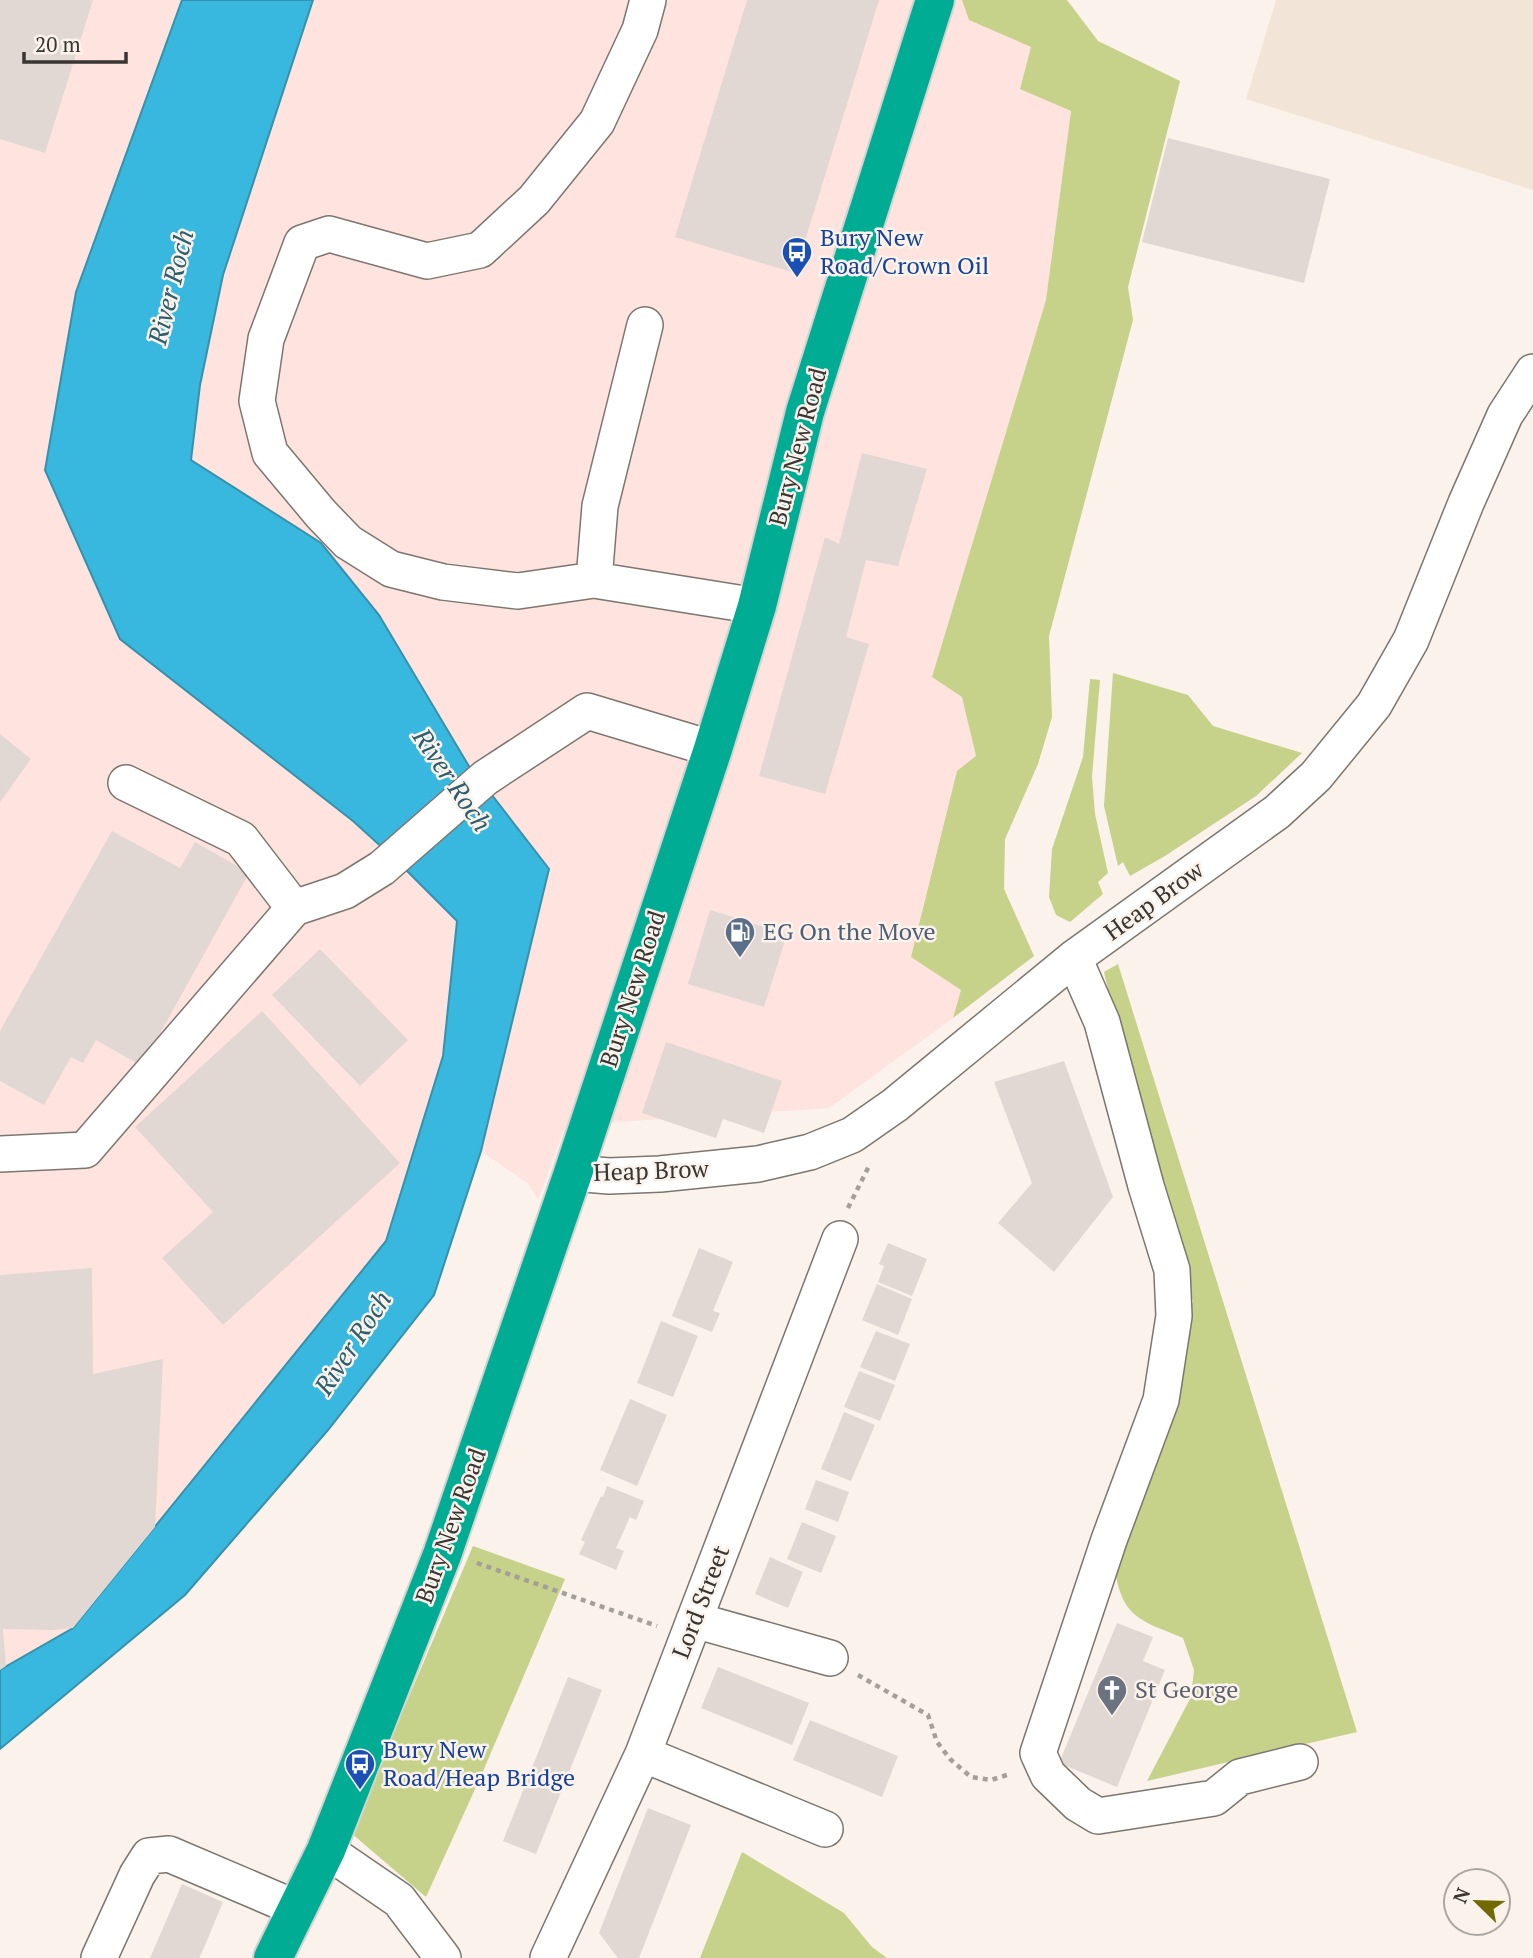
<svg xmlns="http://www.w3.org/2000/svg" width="1533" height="1958" viewBox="0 0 1533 1958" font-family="'PT Serif',serif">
<rect width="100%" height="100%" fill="#faf2eb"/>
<!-- industrial -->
<path fill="#fee3df" d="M0,0H182L76,292L353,821L457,921L443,1056L386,1241L73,1628L0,1670Z
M313,0H962L969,20L1031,47L1020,89L1071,111L1046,300L932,677L962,696L976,756L911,957L961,990L953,1018L829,1108L616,1122L563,1132L538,1200L529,1184L481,1151L549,869L473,773L379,615L321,543L191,460L200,385L223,275Z"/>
<!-- built -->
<path fill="#f2e5d8" d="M1276,0H1533V190L1246,99Z"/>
<!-- green -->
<path fill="#c6d189" d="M962,0H1067L1098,41L1180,81L1128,287L1133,320L1049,636L1052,717L1038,764L1005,839L1004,889L1034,956L953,1018L961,990L911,957L957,771L976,756L962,697L932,677L1046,300L1071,111L1020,89L1031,47L969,20Z
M1113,673L1188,695L1213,726L1302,753L1256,796L1165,856L1130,876L1123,862L1118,866L1104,806Z
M1090,679L1100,680L1092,777L1095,814L1108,873L1098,882L1103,894L1070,922L1056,915L1049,897L1052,849L1083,757Z
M1118,964L1357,1732L1147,1781L1191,1697L1194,1670L1183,1638C1146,1622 1124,1620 1116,1576L1167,1417L1193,1301L1148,1161L1104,972Z
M473,1546L565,1579L481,1776L426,1897L351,1833Z
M742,1852L844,1913L872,1947L887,1958H700Z"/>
<!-- water -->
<path fill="#38b8df" stroke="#3891ab" stroke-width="2" d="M182,0H313L223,275L200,385L191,460L321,543L379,615L473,773L387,852L353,821L120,639L45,470L76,292Z
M485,786L549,869L481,1151L434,1295L328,1430L185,1595L0,1749V1670L73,1628L386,1241L443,1056L457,921L398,862Z"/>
<!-- building -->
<path fill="#e1d8d3" d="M0,0H93L45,153L0,139Z
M747,0H879L795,273L675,237Z
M1168,138L1330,179L1304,283L1142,242Z
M862,453L927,469L898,566L866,560L846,637L869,644L825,794L759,776L825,537L839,544Z
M0,734L31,759L0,802Z
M112,831L180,868L195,842L249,873L142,1066L96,1040L83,1063L71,1057L44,1105L0,1081V1031Z
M710,910L787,934L764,1007L688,984Z
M320,949L408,1040L360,1086L272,995Z
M262,1011L400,1163L223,1325L162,1258L213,1212L135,1127Z
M666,1042L782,1081L764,1133L723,1119L716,1138L642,1113Z
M1064,1061L1113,1197L1054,1272L998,1223L1032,1183L994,1082Z
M888,1243L927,1259L912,1296L878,1282L884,1266L879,1264Z
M699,1248L733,1262L713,1311L720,1313L712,1332L672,1316Z
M92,1268L93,1374L163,1359L155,1527L73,1628L52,1630L3,1629L6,1666L0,1670V1275Z
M877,1284L912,1299L898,1335L862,1320Z
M661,1321L698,1336L673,1397L637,1383Z
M876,1331L910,1344L895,1381L860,1367Z
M859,1371L895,1385L880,1421L844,1407Z
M630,1399L667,1415L637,1486L600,1470Z
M844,1412L875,1425L851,1481L821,1469Z
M816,1480L849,1492L838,1522L805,1509Z
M607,1486L644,1501L636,1520L630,1517L616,1548L624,1551L616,1570L579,1554L585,1542L581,1540L601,1496L603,1497Z
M802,1522L836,1536L821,1573L787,1559Z
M770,1557L803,1572L788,1608L755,1594Z
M1117,1623L1153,1637L1143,1661L1165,1670L1117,1787L1059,1763Z
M718,1667L809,1703L792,1745L701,1708Z
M568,1677L602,1690L536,1854L503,1841Z
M810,1720L898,1756L882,1797L793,1760Z
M648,1808L691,1825L639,1958H618L599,1933Z
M182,1884L223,1902L203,1950L199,1958H150Z"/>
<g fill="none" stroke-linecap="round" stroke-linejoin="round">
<!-- minor casing -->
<g stroke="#7c766f" stroke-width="38">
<path id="minor" d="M648,0L640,30L597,122L534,200L480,250L427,261L329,234L302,243L266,339L257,401L270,453L321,514L348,542L391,569L443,582L518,591L594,580L757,606
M594,580L600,506L645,325
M294,908L345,891L382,868L485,778L587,711L713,749
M1074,958L1102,1022L1146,1186L1172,1270L1174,1316L1161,1400L1109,1540L1038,1753L1048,1775L1078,1804L1098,1816L1214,1798L1240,1777L1300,1762
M0,1154L85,1150L294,908L241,839L126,783
M573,1173L609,1176L660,1174L758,1164L810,1152L852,1135L895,1105L1074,958L1277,812L1316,776L1374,705L1411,640L1466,503L1505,415L1533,372
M694,1620L830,1658
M643,1754L825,1829
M326,1850L399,1900L443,1958
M99,1958L137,1875L149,1856L169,1854L298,1909
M548,1958L643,1754L840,1239"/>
</g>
<!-- highway casing -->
<g stroke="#d3d3d2" stroke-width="42">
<path id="highway" d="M273,1958L326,1850L442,1555L573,1173L713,749L757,606L805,412L935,0"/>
</g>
<!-- path -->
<path stroke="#a59f9a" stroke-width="4.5" stroke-dasharray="5 5" stroke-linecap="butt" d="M848,1208L869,1166
M477,1563L657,1626
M858,1675L928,1715L937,1742L950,1759L971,1777L991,1780L1010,1774"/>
<!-- minor -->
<use href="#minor" stroke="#fff" stroke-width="35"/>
<!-- highway -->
<use href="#highway" stroke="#00ad94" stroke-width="38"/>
</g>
<!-- icons -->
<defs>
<g id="bus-pin" transform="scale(1.575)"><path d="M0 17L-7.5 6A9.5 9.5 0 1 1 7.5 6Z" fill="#1a4fb4" stroke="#faf2eb"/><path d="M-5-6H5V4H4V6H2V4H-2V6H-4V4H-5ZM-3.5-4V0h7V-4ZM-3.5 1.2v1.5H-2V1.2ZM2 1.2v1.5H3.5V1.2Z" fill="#fff"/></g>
<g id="fuel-pin" transform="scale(1.575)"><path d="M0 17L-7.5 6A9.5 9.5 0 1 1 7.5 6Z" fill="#5c6f8a" stroke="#faf2eb"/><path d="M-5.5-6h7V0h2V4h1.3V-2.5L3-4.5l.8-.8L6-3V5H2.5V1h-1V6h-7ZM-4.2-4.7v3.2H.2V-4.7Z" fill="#fff"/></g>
<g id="church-pin" transform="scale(1.575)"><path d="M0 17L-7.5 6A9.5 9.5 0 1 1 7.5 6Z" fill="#6b7280" stroke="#faf2eb"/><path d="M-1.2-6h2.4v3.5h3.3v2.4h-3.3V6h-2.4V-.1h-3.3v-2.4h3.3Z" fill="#fff"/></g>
</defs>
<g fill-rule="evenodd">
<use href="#bus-pin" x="797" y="252"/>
<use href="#fuel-pin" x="740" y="932"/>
<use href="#church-pin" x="1112" y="1690"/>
<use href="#bus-pin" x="360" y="1764"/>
</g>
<g text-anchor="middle" stroke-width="5" stroke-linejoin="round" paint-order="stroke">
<!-- transit labels -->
<g font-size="24" fill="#164399" stroke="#faf2eb" text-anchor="start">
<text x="820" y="246">Bury New<tspan x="820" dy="28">Road/Crown Oil</tspan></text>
<text x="383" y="1758">Bury New<tspan x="383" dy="28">Road/Heap Bridge</tspan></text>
</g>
<!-- street labels -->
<g font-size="24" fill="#383532" stroke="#faf2eb">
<text transform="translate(798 447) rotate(-75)" y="8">Bury New Road</text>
<text transform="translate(1154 901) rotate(-36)" y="8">Heap Brow</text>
<text transform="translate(633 989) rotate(-72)" y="8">Bury New Road</text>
<text transform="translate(651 1171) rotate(-2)" y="8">Heap Brow</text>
<text transform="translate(451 1526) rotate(-70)" y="8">Bury New Road</text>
<text transform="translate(701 1602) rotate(-69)" y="8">Lord Street</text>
</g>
<!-- service labels -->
<g font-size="24" fill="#4e5e75" stroke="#faf2eb" text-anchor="start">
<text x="763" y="940">EG On the Move</text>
</g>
<!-- worship labels -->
<g font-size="24" fill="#5b616d" stroke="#faf2eb" text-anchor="start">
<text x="1135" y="1698">St George</text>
</g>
<!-- water labels -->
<g font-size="26" font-style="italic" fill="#2c5e6f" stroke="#faf2eb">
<text transform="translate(171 287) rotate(-76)" y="9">River Roch</text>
<text transform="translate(452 780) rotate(56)" y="9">River Roch</text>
<text transform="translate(353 1343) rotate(-57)" y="9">River Roch</text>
</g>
</g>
<!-- north arrow -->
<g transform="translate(1477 1902) rotate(293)"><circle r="33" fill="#faf2eb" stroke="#aca6a1" stroke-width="2"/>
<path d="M0-5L12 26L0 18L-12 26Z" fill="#716a04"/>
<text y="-10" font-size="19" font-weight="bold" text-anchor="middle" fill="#383532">N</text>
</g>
<!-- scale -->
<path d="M24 52v10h102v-10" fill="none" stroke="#383532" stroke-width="3.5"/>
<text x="35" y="52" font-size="21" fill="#383532" stroke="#faf2eb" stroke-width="5" paint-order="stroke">20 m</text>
</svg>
